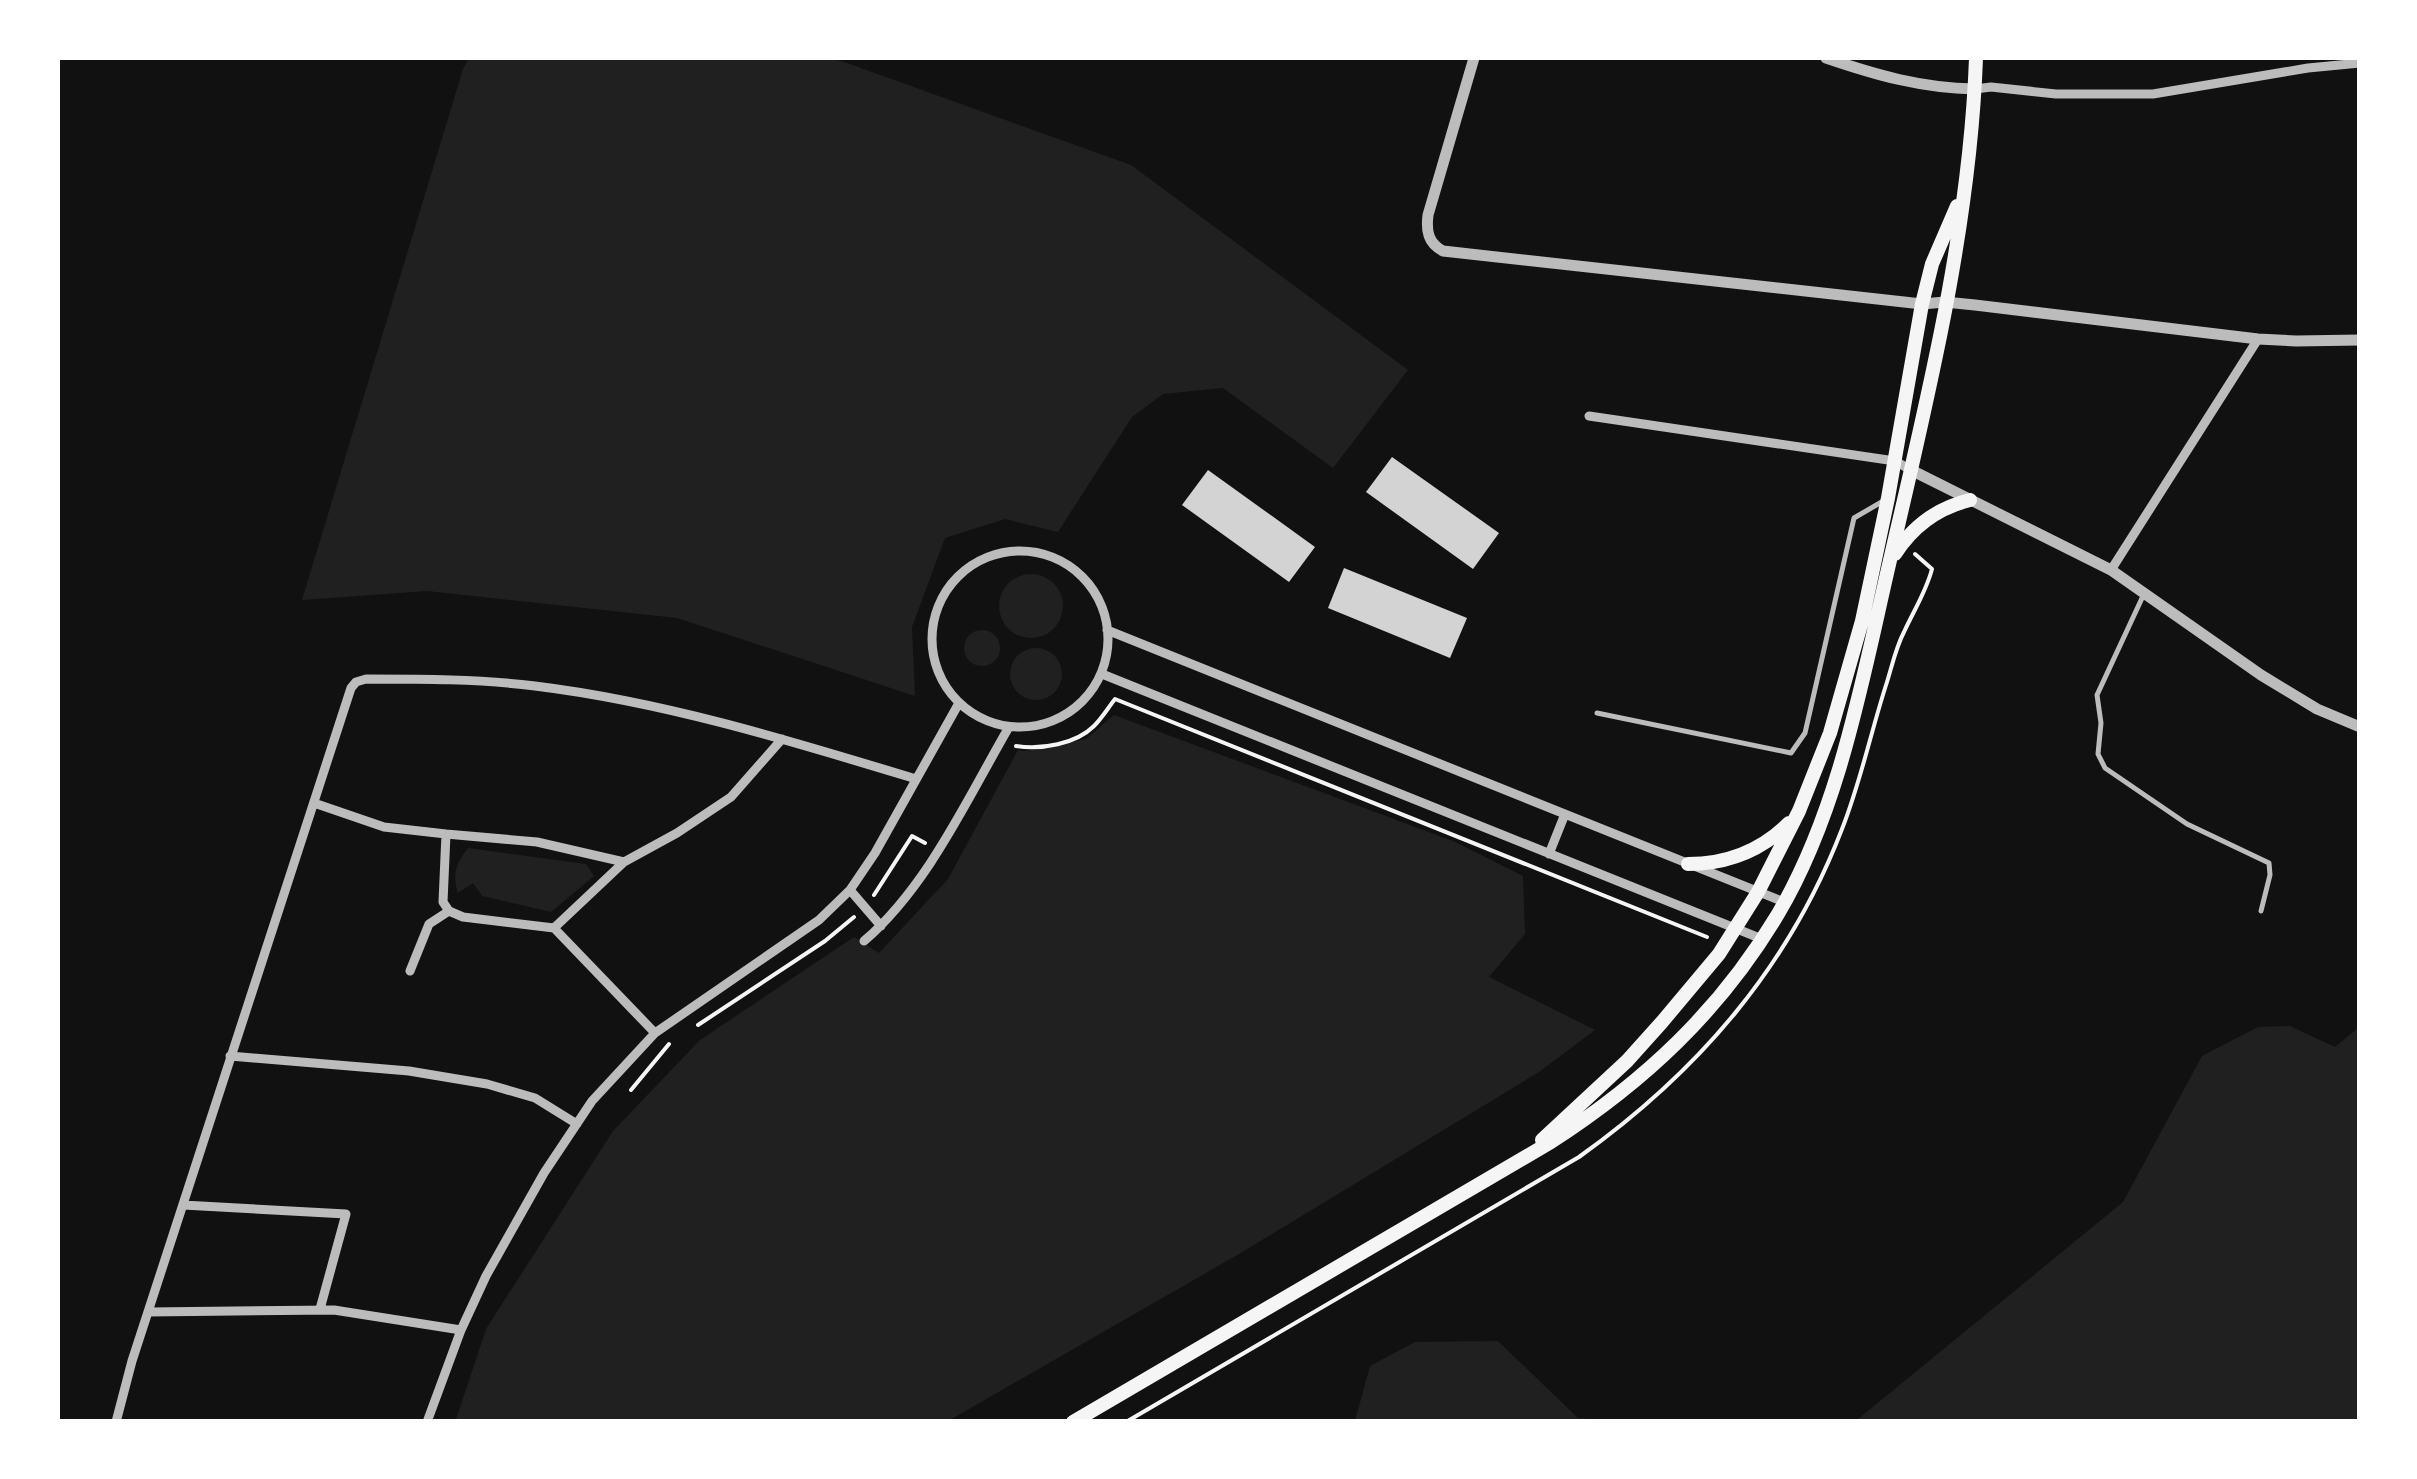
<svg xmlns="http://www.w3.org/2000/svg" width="2417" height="1479" viewBox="0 0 2417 1479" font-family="'Roboto Condensed',sans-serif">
<rect width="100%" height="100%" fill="#111"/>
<!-- green -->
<path fill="#202020" d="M469,58H828L847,63L1131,165L1408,370L1333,468L1223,388L1163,394L1132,417L1058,532L1005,519L945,538L912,627L915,696L677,618L427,591L302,600L463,69Z
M999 606a32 32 0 1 1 64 0a32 32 0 1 1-64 0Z
M964 648a18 18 0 1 1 36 0a18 18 0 1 1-36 0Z
M1010 674a26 26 0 1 1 52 0a26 26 0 1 1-52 0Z
M1114,715L1453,841L1523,876L1525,934L1489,977L1595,1030L1539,1072L1239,1254L948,1421L455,1422L486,1329L613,1131L700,1040L854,937L879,953L948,879L1018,750L1024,751L1086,739Z
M468,848L586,864L594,876L551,912L482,896L473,883L458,893C452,874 456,864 468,848Z
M2290,1026L2335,1047L2359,1027V1421H1839L1858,1419L2123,1202L2202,1056L2258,1027Z
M1498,1341L1578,1418L1609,1421H1355L1370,1366L1415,1342Z"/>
<!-- building -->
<path fill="#d3d3d3" d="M1392,457L1499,533L1473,569L1366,492Z
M1208,470L1315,547L1289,582L1182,505Z
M1344,568L1467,618L1450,658L1328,608Z"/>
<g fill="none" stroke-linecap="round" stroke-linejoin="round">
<!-- path -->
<path stroke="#f5f5f5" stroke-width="4" d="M1016,746C1041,750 1076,744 1094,726C1102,718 1108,708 1115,699L1707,937
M874,895L912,836L925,843
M698,1025L825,941L854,917
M631,1090L669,1044
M1126,1422L1579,1157C1698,1072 1789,967 1842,829C1861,781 1871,731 1887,682C1892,666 1896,647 1904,632C1914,610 1926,592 1932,569L1915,554"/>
<!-- service -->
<path stroke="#bcbcbc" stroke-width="5" d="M2143,596L2097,695L2101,723L2098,754L2105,768L2187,824L2269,863L2270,875L2261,911
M1597,713L1791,753L1805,733L1854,518L1885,500"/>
<!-- minor -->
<path stroke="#bcbcbc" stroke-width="9" d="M1975,89L1991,87L2056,94H2153L2308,68L2360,63
M1589,416L1895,461L1911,470
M932 639a88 88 0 1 1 176 0a88 88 0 1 1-176 0Z
M2111,570L2258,339
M1107,630L1784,902
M1102,674L1762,939
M314,803L384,827L446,834L443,902L449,911L463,917L554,928L655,1033
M446,834L537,842L624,862
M1549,854L1565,814
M850,890L881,926
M554,928L624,862L677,833L731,797L782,739
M864,941C928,886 967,799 1009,727
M410,971L429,924L449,911
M230,1056L409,1071L487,1084L535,1098L577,1124
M183,1205L346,1214L320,1309
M149,1312L334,1310L461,1330
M116,1422L132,1361L351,688L356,682L366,679C422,679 479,679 535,686C665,702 791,741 916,779
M427,1422L461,1330L486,1276L544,1173L592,1101L655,1033L819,920L850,890L875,853L959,703"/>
<!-- tertiary -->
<path stroke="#bcbcbc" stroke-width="11" d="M1474,58L1428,215C1426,231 1428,243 1443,251L1922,304L1945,302L1975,305L2258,339L2296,341L2360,340
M1826,58C1876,75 1921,88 1975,89
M1911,470L2111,570L2261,675L2317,709L2360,727"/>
<!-- secondary -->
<path stroke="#f5f5f5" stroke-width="14" d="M1895,554C1913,526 1937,508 1970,500
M1688,864C1727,864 1761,851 1789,823
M1542,1140L1627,1061L1662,1022L1719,954L1758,892L1799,811L1830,733L1862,621L1888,498L1922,304L1932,264L1957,206
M1073,1422L1551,1142C1645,1081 1720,1011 1778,914C1841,807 1863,675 1891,556C1929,392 1970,226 1976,58"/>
</g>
<!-- border -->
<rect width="2417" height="1479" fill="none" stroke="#ffffff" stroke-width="120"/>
</svg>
